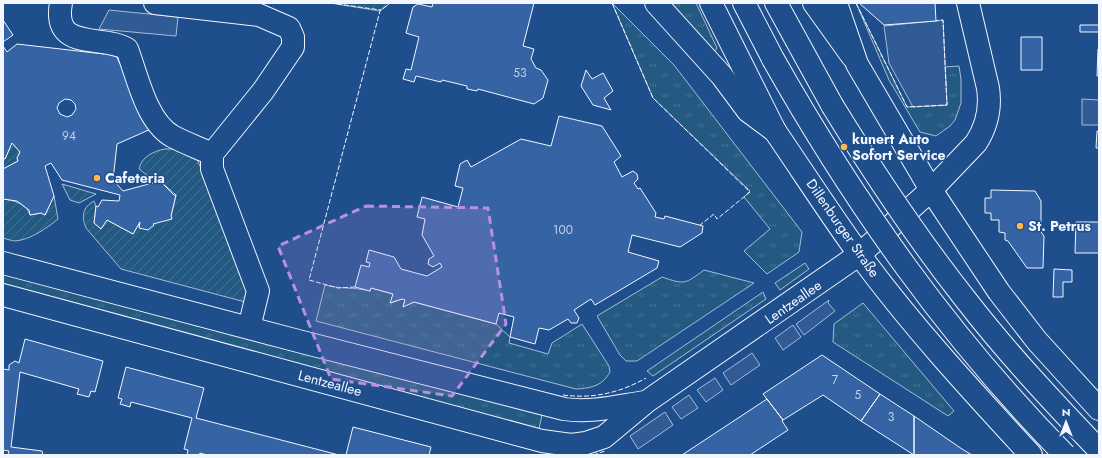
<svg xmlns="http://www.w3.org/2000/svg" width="1102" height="458" viewBox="0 0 1102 458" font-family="Jost,sans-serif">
<defs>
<pattern id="grass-tufts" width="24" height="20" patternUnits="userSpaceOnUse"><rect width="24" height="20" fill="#245a82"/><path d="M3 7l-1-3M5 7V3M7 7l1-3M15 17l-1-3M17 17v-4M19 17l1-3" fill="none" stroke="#447295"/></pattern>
<pattern id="garden-furrows" width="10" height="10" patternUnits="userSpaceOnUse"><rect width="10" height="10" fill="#245a82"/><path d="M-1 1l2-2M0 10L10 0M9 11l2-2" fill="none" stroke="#447295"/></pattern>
</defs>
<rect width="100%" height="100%" fill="#1f4e8c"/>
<!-- grass -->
<path fill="url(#grass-tufts)" stroke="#a8bbd7" d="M612,3L674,65L802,232L799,252L767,274L744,251L770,229L744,197L750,191L653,98Z
M670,3H696L717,48L714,52Z
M856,3L907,107L947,105L945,67L959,66L961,79V103L955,120L950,126L936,136L920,132L889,80Z
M805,263L809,269L780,290L775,283Z
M704,270L754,283L637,361H626L620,355L597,316L662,277C685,285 685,284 704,270Z
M3,272L542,415L539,429L3,287Z
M325,285C340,289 354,287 370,291L371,288L393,294L391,303L402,299L405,300L403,306L414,302L496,324L510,337L509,343L548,354L552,343L582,324L609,366L610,372C602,386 592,388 576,389L316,321Z
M763,292L766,299L653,376L647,371Z
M863,303L954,411L948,416L833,342L834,324Z"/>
<!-- garden -->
<path fill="url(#garden-furrows)" stroke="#a8bbd7" d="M330,3H390L380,11Z
M12,143L20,152L17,158L18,161L3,169V158L5,159Z
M165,149H181L195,154L252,293L249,303L121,269L86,228C81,216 83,207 94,201L96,206L94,223L101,229L107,220L133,234L140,222L139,227L171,216L176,195L158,179L156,182L139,169C141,157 154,151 165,149Z
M62,184L96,194L79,203L70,200Z
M54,196L58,219C47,228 30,240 15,241C12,241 7,239 3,238V199C13,200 27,204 30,215L41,213L45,215Z"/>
<!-- parking -->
<path fill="#305b95" stroke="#a8bbd7" d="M109,10L178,17L176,36L99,29Z
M943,20L947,105L913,107L889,63L884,26Z
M1082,99L1099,100V125H1082Z
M829,300L828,303L835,311L804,335L796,324Z
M793,325L801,337L783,350L775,338Z
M752,353L760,365L731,385L723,373Z
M715,378L723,390L706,402L697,390Z
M689,395L698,408L681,419L672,407Z
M665,412L673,425L638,449L630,436Z"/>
<!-- building -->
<path fill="#3563a3" stroke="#f2f6ff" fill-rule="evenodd" d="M433,3H534L523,46L534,49L531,59L536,68L541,70L548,80L543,98L534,104L478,89L477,91L467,89V86L442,80L441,82L416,76L414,82L403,79L406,69L411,70L419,37L406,33L413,7L418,4L432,7Z
M859,3H935L936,21L884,25Z
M3,20L13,35L3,42Z
M1080,25H1099V32H1080Z
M1021,37H1042V70H1021Z
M17,44L104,54L113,49L151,129L117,144L113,180L123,191L156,182L158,179L174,195H176L171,216L172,219L153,224L154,225L148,230L139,228L140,222L133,234L107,220L101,229L94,223L96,206L98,207L102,200L119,201L120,195L62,180L51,163L45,166L54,196L45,215L41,213L30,215L29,210L17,201L3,199V169L18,161L17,158L20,152L12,143L5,159L3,158V46L7,52ZM65,99L71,100L75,104L76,109L72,115L67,117L60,114L57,108L59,103Z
M1098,49H1099V76H1097Z
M586,70L592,79L603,73L613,91L604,98L611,110L593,105L581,86Z
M559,116L602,126L621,156L614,162L622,177L633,171L637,174L638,179L634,183L638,189L640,188L656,213L655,217L664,219L665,216L703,226L702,233L680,247L632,235L628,252L659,261L657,268L595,305L591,299L574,310L579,318L577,323H571L568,319L549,330L539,328L535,344L510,337L514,317L499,313L496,324L414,302L403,307L405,300L402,299L390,303L393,294L371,288L370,291L355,287L361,265L369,267L370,263L366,262L369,250L394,257L401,269L427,276L442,267L440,263L433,267L428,264L429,259L434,256L422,235L425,219L417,217L422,197L458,207L463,188L455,186L460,164L467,160L471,167L521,139L551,146Z
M1097,131H1099V148H1096Z
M991,190L1035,191L1041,201V232L1044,236L1043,268H1027L1008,241L1005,240V233L999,232V220H991V213H985V198H991Z
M1076,222H1099V253H1075Z
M1054,269L1072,270V282H1063V297H1053Z
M25,339L103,361L95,392L91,391L89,397L77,394L79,389L20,372L11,447L42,451L43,455H8L9,451L3,450V369L9,370V365L15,361L19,363Z
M822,355L880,394L861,421L823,395L783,420L763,394Z
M126,367L204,388L196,418L339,455H207L200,453L199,455H187L188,450L184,449L192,418L131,402L130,407L120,404L122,399L118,398Z
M880,394L914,416V455L861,421Z
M767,399L783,420L782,421L788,430L750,455H682Z
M914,416L962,449L972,455H914Z
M353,427L431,447L429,455H346Z"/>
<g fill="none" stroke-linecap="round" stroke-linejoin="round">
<!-- minor casing -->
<g stroke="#f2f6ff" stroke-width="24">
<path id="minor" d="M61,3C52,52 102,34 127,49C137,75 146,121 172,136C185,143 199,148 212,154
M155,3L259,15L289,28L293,37V47L263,91L212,154V169L258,291L249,328
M656,3L722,76L748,111L775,131
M814,3L852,56
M931,190L976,143C987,126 991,108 988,88L968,3
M3,263L302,342L564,409C591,413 618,406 645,402
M3,295L542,441L571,445L586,443L604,437L646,402L860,254"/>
</g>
<!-- major casing -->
<g stroke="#f2f6ff" stroke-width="24">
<path id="major" d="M836,3L857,64L931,190L999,292L1037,341L1099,409
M775,131C803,172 830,214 859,254C911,325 971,390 1031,455
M860,254L931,190"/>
</g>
<!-- highway casing -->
<g stroke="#f2f6ff" stroke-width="24">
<path id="highway" d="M711,3L775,131
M744,3L773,59
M776,3L832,105"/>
</g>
<!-- minor -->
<use href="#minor" stroke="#1f4e8c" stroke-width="22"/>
<!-- major -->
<use href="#major" stroke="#1f4e8c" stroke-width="22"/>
<!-- highway -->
<use href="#highway" stroke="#1f4e8c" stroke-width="22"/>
<!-- highway-bridge casing -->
<g stroke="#f2f6ff" stroke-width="24" stroke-linecap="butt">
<path id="highway-bridge" d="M773,59C855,204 948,336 1065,455
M832,105C873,172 917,238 966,300C1007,353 1053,402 1099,450"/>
</g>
<!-- highway-bridge -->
<use href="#highway-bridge" stroke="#1f4e8c" stroke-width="22"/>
<!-- fence -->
<path stroke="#f2f6ff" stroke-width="1" stroke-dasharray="5 2" stroke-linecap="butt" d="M330,3L381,10
M612,3L653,98L750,192L717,219L714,214L700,225
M856,3L907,107L947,105L943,20L936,21
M355,287L338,288L309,280L380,11L390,3
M563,395C592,399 620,393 646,378
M593,455L605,451"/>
</g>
<!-- marked area -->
<path fill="#b691df" fill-opacity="0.2" stroke="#b691df" stroke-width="3" stroke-dasharray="8 5" stroke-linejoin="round" d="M366,206L488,208L506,324L452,396L331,379L278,246Z"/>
<!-- markers -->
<g fill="#ffb74d" stroke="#1f4e8c" stroke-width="1.5">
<circle cx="844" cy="147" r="4"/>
<circle cx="97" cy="178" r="4"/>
<circle cx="1020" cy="226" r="4"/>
</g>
<g text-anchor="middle" stroke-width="3" stroke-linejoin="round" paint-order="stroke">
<!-- number labels -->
<g font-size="12" fill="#c3d1e8">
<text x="520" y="77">53</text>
<text x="69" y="140">94</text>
<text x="563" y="234">100</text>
<text x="835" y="384">7</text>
<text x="858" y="399">5</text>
<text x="891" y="421">3</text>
</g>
<!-- poi labels -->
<g font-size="14" font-weight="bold" fill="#f2f6ff" stroke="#1f4e8c" text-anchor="start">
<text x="852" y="144">kunert Auto<tspan x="852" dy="16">Sofort Service</tspan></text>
<text x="105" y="183">Cafeteria</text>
<text x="1028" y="231">St. Petrus</text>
</g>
<!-- street labels -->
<g font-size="14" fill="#f2f6ff" stroke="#1f4e8c">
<text transform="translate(843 228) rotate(55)" y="5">Dillenburger Straße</text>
<text transform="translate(793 302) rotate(-35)" y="5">Lentzeallee</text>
<text transform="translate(330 383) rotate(15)" y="5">Lentzeallee</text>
</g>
</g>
<!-- border -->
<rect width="1102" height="458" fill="none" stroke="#f2f6ff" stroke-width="8"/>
<!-- north arrow -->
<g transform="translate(1066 422)" stroke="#1f4e8c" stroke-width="3" paint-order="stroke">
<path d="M0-3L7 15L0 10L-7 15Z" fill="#f2f6ff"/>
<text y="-6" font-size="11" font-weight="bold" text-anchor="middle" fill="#f2f6ff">N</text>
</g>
</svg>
